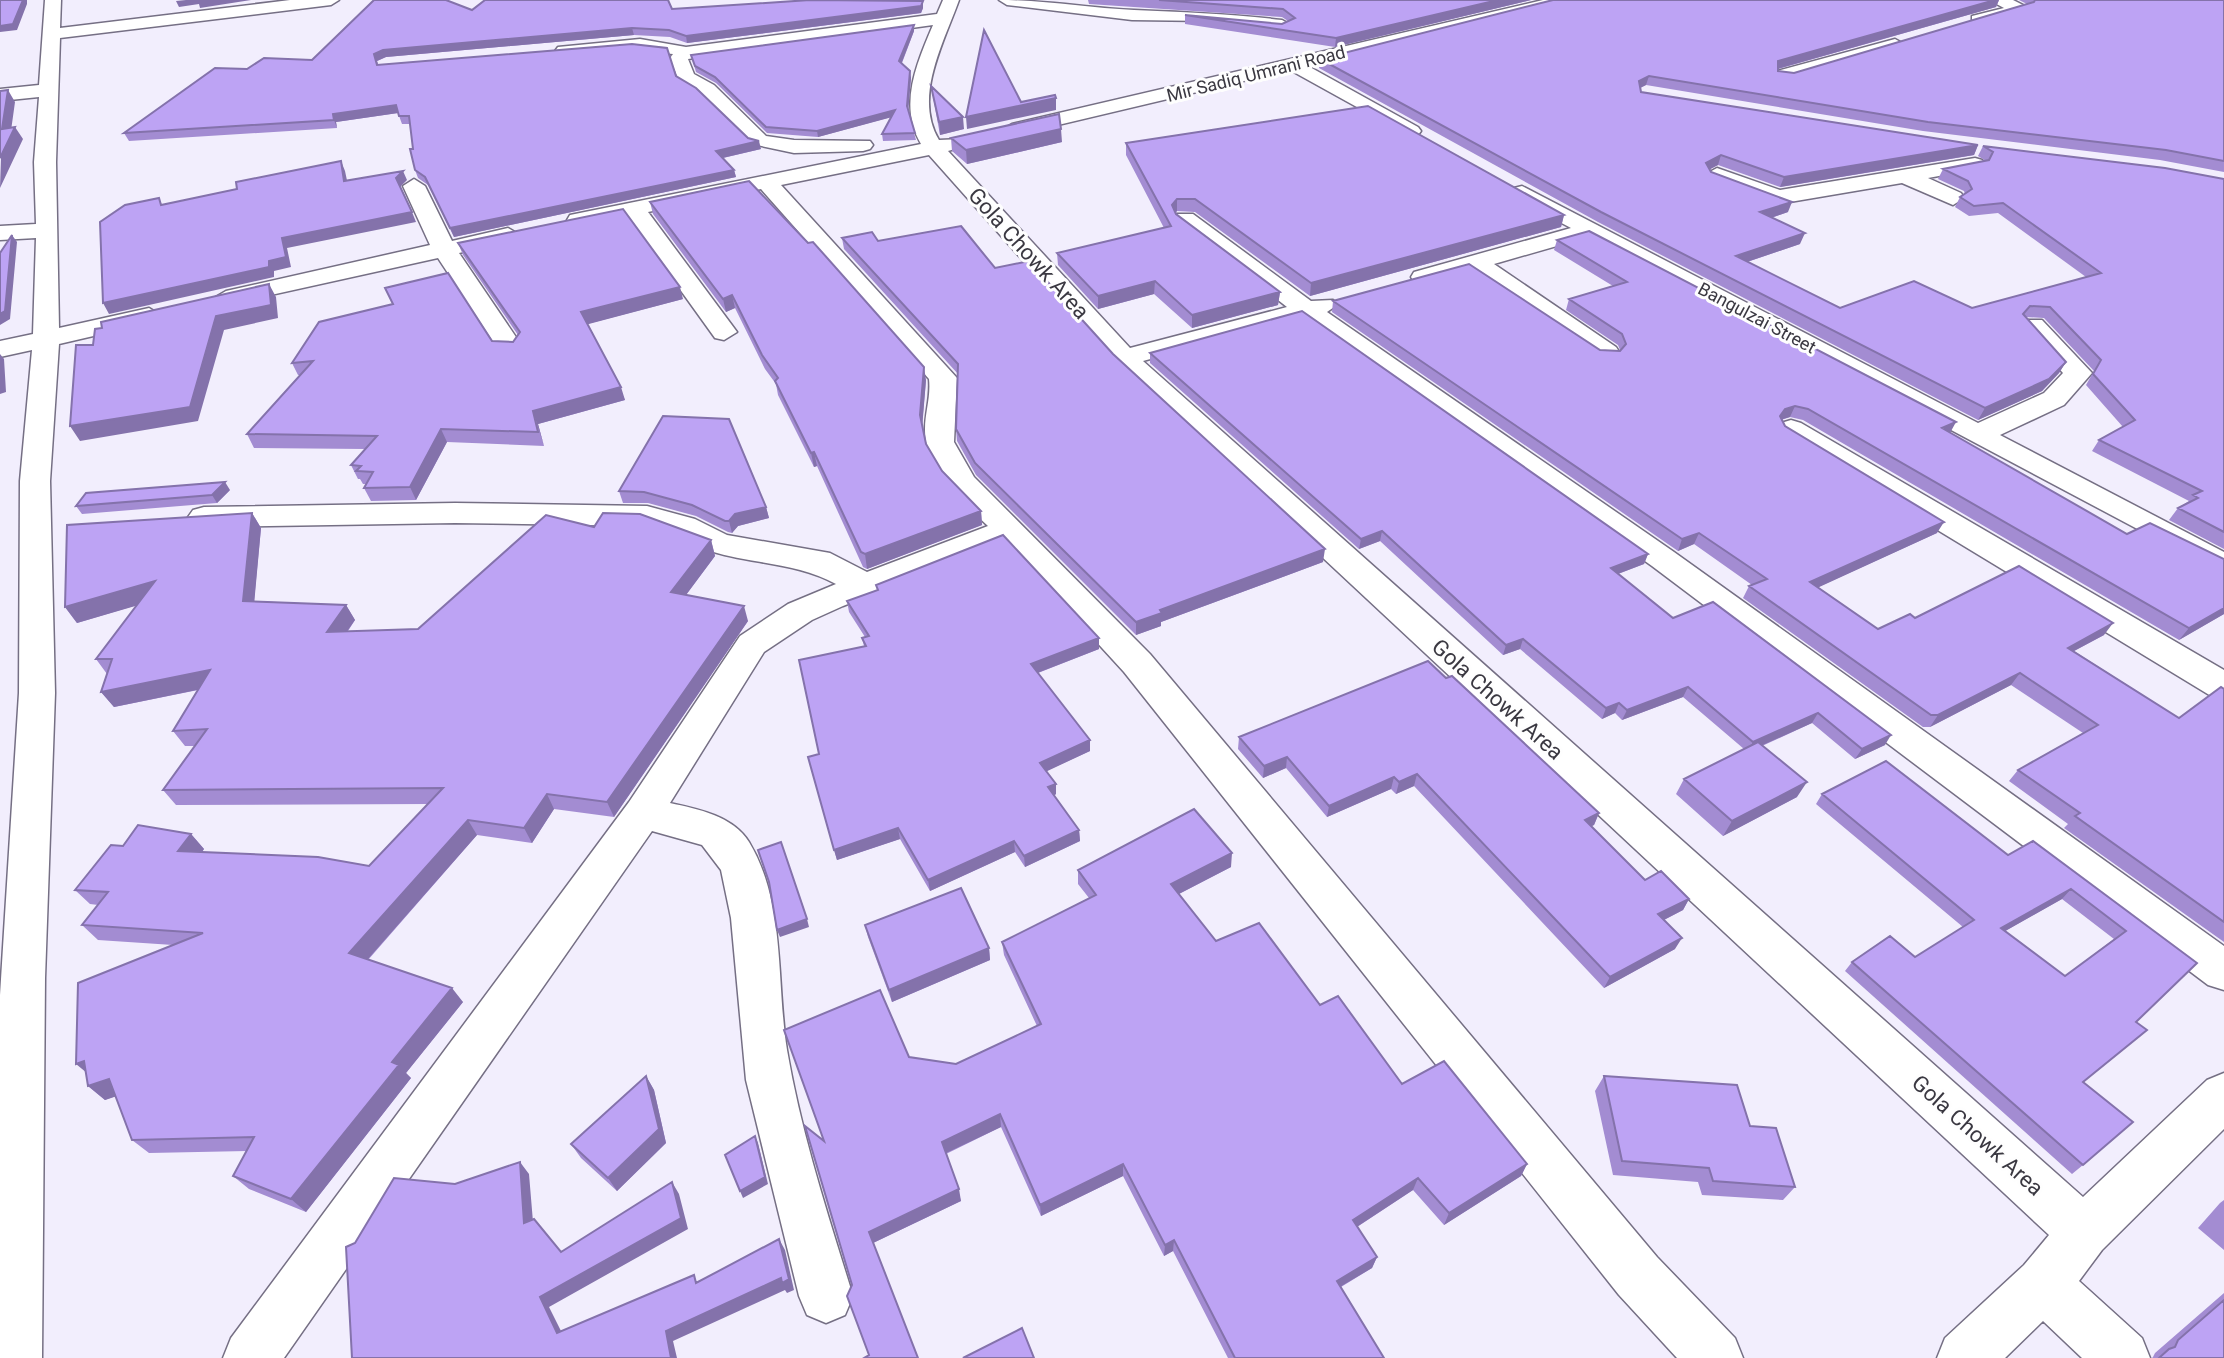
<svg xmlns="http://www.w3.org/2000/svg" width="2224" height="1358" viewBox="0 0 2224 1358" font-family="Roboto,sans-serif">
<rect width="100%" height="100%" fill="#f2eefd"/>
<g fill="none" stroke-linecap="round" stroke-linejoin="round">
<!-- minor casing -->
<g stroke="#756f84" stroke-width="3">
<path id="minor" d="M45,0H61L60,28L290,0H339L331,5L60,38L56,162L59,328L149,308L162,316L158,321L59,344L50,481L55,693L45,978L42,1358H0V995L19,693L20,481L32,350L0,357V341L33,334L36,238L0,240V226L36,224L34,162L39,97L0,101V89L39,85Z
M943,0H959C944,42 913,97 939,140L962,139L965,143L962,147L948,151L1130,348L1287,307L1174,219L1177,214H1193L1311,301L1333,300L1337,305L1327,312L1674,552L2224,946V990L2208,985L1652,566L1302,318L1143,361L2083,1197L2207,1080L2224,1073V1129L2102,1250L2079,1281L2142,1338L2150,1358H2082L2043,1321L2005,1358H1937L1945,1338L2024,1265L2049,1235L1115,364L929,155L781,185L957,378L954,442L974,477L1150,654L1657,1257L1735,1338L1743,1358H1677L1619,1295L1124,672L1005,542L843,606L812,620L764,652L670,803C698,809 733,816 749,842C786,903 776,982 787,1050C801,1133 828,1215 853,1296L845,1315L826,1323L807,1315L799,1296L746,1080L731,918L721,870L702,845L652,831L284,1358H223L231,1338L629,802L740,636L788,604L836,584C798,563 752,564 710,551C688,544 669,532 646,526L455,523L204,527L193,524L188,517L193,510L204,507L455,503L647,506L695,519L727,535L830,553L867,572L988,526C962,502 924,468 925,429C925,412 931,397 929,379L761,189L648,212L737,332L724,340L715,338L628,217L578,227L567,220L570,215L921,144C898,105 917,63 933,25L688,59L694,74L714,85L766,136L794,140L870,141L873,145L870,149L863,151L794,153L752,144L700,93L679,81L670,58L673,54L625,50L564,56L555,51L558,47L640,39L686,47L937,14Z
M999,0C1045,0 1089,8 1134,10C1184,12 1232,14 1282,20L1291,25L1282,30L1209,21L1132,20L1007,5Z
M1543,0H1572L1308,66L1418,127L1421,131L1418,135L1411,137L1290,70L1012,136L1002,130L1012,124Z
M1989,0H2013L2029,8L1984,24H1972V16L2004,8Z
M1895,39L1904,44L1901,48L1784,81L1775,75L1777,71Z
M1975,158L1982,160L1986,164L1982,168L1928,178L1961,193L1964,198L1953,205L1902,183L1778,204L1709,179L1706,174L1717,168L1780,190Z
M414,179L425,186L452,241L508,228L520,235L516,240L459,253L522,346L518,352H500L438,258L226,305L214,298L226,291L430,245L403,186Z
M1522,186L1978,423L2044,393L2063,373L2020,325L2024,320H2042L2092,373L2064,405L2000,435L2224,552V575L1588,237L1494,264L1616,347L1620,353L1616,359H1598L1471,271L1423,284L1414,282L1411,277L1414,272L1571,228L1514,198L1511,193L1514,188Z
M1791,420L1801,423L2224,670V700L2211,696L1781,435L1777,429L1781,423Z"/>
</g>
<!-- minor -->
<use href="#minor" fill="#fff" fill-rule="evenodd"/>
</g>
<!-- wall -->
<path fill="#a38cd2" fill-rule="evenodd" d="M1088,0H1531L1335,47L1185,24V15L1282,24L1288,21L1282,17L1089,4Z
M1553,0H1999L1996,7L1778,69V71L1794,73L2027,4L2019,0H2224V172L2160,160L1923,131L1646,85L1640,88L1641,92L1978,145L1974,155L1780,187L1718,165L1710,169L1711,172L1788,212L1771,218L1800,244L1747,262L1840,308H1972L2086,277L1998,213L1969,216L1955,207L1960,197L1965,194L1964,191L1938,179L1943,169L1986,161L1978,156L1983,146L2224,179V549L2169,520L2178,508L2189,501L2092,451L2099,440L2123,427L2086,385L2094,371L2044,318L2026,317L2066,362L2059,373L2042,391L1978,420L1598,222L1319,68L1320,59Z
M881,1L923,8L921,13L687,43L670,37L634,35L386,57L377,61L378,65L676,76L761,149L723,158L734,170L736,177L454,237L428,185L418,178L415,170L410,124H402L398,113L336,122L337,128L129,141L124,133L247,69L312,60L472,10L672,9Z
M914,25V31L902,63L911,78L908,110L916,140L883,141L882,134L891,117L818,137L767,133L716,83L696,72L691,55Z
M931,86L964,129L940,135Z
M951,138L1062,142L967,164L952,151Z
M1126,143L1564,215L1561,227L1310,296L1195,212L1177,211L1175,213L1280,292L1278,305L1192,328L1154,294L1098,309L1058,265L1057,253L1164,228L1126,155Z
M650,202L926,380L922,425L926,444L942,471L981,511L982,525L867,569L863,567L817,466L814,467L778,395L776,384L765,369L735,308L726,312L653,214Z
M842,238L878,241L995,268L1113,354L1323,562L1161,622V626L1136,635L976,475L957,441L956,429L958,374L844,249Z
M1557,240L1950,433L2127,534L2224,559V614L2179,640L1803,420L1790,417L1781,420L1785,426L1937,533L1818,587L1878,629L1915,618L2104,635L2074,651L2179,718L2224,689V942L2064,828L2068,824L2009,781L2018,770L2083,733L2011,685L1930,727H1923L1743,598L1749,586L1752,585L1694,544L1678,551L1332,312L1333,301L1600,350L1620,351V350L1618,345L1566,310L1569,299L1613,286L1554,250Z
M458,243L683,299L587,324L625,400L538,424L544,446L447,442L416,500L371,501L364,488L366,484H363L360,479H358L351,465L365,449L254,448L247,434L300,375H298L292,363L393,304L492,341L513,342L518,335L463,255Z
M1150,353L1648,554L1644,564L1618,574L1673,618L1885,745L1855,759L1812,723L1762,746L1797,797L1723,836L1676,794L1684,779L1744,749L1683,697L1622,720L1615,713L1602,719L1520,649L1503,655L1380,541L1359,549L1150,363Z
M663,416L766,507L769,518L738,526L732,533L728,532L696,516L648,503H623L619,491Z
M230,490L217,503L82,514L76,506Z
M252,513L261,528L254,601L346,605L355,620L348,631L418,629L594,527L711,540L715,556L686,595L748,621L614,817L554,809L532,843L477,835L368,960L463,1002L406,1073L411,1078L306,1212L249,1189L233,1176L247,1151L149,1153L132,1140L116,1096L105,1100L88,1086L173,945L98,940L82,925L98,905L90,904L75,890L123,846L191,834L204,849L202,852L369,866L429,804L176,805L163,790L195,746H185L173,731L198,690L114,707L101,692L107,674L96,659L137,605L77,623L65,607Z
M876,585L1099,649L1038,673L1090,740V751L1046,771L1056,784V794L1054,796L1079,830L1080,841L1025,867L1015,852L930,891L900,839L837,860L808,757L819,754L864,646L862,638L865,637L849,612L847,601L877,590Z
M1446,678L1599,813L1594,825L1591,826L1645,880L1689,899L1683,910L1664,920L1675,949L1604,988L1414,786L1396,794L1391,789L1327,817L1286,768L1263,778L1238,749L1239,737Z
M1822,794L2008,855L2033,841L2197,963L2136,1022L2083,1082V1165L2072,1174L1845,971L1852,962L1915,957L1963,927L1816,804ZM2062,899L2114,939L2065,976L2005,931Z
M1231,867L1179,894L1216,941L1320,1005L1402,1084L1527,1164L1521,1176L1444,1225L1413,1190L1357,1227L1377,1257L1372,1268L1341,1287L1384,1358H1228L1173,1251L1164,1256L1123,1176L1041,1216L1001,1127L946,1154L961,1201L873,1243L869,1355L852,1285L824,1141L909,1057L956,1064L1037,1026L1004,955L1002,942L1089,898L1078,884V870Z
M865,925L989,948L990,960L892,1002L868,937Z
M646,1076L654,1090L666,1143L617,1191L581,1158L571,1144Z
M1604,1076L1795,1187L1783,1200L1702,1195L1698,1182L1613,1175L1595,1091Z
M2224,1200V1250L2198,1228L2220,1203Z
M2224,1293V1358H2152L2153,1357L2155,1353Z"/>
<!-- shaded-wall -->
<path fill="#8472ab" d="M23,0H27V4L17,30L0,32V26Z
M186,0H251L200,8L199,4L179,7L176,1Z
M1498,0H1531L1335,47L1336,38Z
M1995,0H1999L1996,7L1774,70L1778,61Z
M923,1V8L921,13L687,43L686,36Z
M914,25V31L900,67L899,61Z
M632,28L634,35L386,57L377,61L380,72L374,54L383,50Z
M910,71L911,78L908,113L907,106Z
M1649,76L1646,85L1636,90L1639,81Z
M8,90L15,102L10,138L15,127L23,139L0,188L2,129Z
M1056,98V110L967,129L966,117Z
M396,105L398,113L336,122L337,128L334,120L333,114Z
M895,110L896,116L818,137L817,131Z
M963,117L964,129L940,135L939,122Z
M1061,129L1062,142L967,164L966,150Z
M759,141L761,149L718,159L716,151Z
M1978,145L1974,155L1780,187L1784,177Z
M1721,155L1718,165L1703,173L1706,163Z
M341,161L345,171L349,190L344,181Z
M734,170L736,177L454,237L450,228Z
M403,171L407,180L400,187L396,178Z
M1177,199V211L1171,217L1172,205Z
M1792,202L1788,212L1756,223L1760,212Z
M412,212L416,222L287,248L291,267L274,271V277L109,314L103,303L269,261L282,238Z
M1564,215L1561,227L1310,296L1311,283Z
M1805,233L1800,244L1732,267L1736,256Z
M12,235L17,242L10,319L0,325V314Z
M1155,281L1154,294L1098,309V296Z
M269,284L276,297L278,318L224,330L198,421L80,441L70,426L216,316Z
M680,287L683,299L585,325L581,312Z
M1280,292L1278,305L1192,328V315Z
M732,295L735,308L726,312L723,299Z
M0,354L4,359L6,392L0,394Z
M2066,362L2059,373L2042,391L1978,420L1985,408Z
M924,367L926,380L922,429L920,415Z
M621,387L625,400L538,424L544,446L533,411Z
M1795,406L1790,417L1780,420V416L1785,409Z
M1956,422L1950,433L1942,428Z
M441,429L447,442L416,500L410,487Z
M814,452L817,466L814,467L811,453Z
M225,482L230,490L217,503L212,495Z
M766,507L769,518L738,526L732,533L729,521L735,514Z
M981,511L982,525L867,569L865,554Z
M252,513L261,528L253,616L243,601Z
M1944,522L1937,533L1804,594L1810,582Z
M1382,531L1380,541L1359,549L1361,539Z
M1699,533L1694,544L1678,551L1682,539Z
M711,540L715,556L677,607L671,592Z
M1325,549L1323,562L1161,622V626L1136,635V622L1160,610Z
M1648,554L1644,564L1607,578L1611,568Z
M155,581L166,597L77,623L65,607Z
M346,605L355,620L336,647L327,632Z
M744,606L748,621L614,817L607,802Z
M2224,608V614L2179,640L2189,628Z
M2113,623L2104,635L2059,659L2068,648Z
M1099,638V649L1032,675L1031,664Z
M1523,639L1520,649L1503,655L1506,645Z
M210,670L221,685L114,707L101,692Z
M2020,673L2011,685L1930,727L1938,715Z
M1688,687L1683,697L1622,720L1627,710Z
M1619,703L1615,713L1602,719L1606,708Z
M1818,713L1812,723L1747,752L1753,742Z
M1891,735L1885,745L1855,759L1862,749Z
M1090,740V751L1041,774L1040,763Z
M1287,757L1286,768L1263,778L1264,766Z
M1417,774L1414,786L1396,794L1399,782Z
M1394,777L1391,789L1327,817L1329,806Z
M1807,782L1797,797L1723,836L1732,821Z
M1056,784V794L1048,798V787Z
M547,794L554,809L532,843L524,828Z
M1599,813L1594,825L1580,832L1585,820Z
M468,820L477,835L360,968L349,953Z
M898,828L900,839L837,860L834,850Z
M1079,830L1080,841L1025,867L1024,856Z
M191,834L204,849L192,866L178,851Z
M1014,841L1015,852L930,891L928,880Z
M1232,853L1231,867L1171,898V884Z
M2071,889L2062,899L1993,938L2001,928Z
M1689,899L1683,910L1652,926L1658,914Z
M807,919L809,927L780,937L777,930Z
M1682,938L1675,949L1604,988L1610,977Z
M989,948L990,960L892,1002L889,990Z
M452,988L463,1002L406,1073L411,1078L306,1212L291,1199L392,1062Z
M84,1061L93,1078L76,1064Z
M646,1076L654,1090L666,1143L617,1191L608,1178Z
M109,1079L126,1093L105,1100L88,1086Z
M1000,1114L1001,1127L944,1154L942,1142Z
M755,1136L758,1143L768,1184L743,1198L740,1191Z
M520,1162L529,1174L534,1234L524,1223Z
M1123,1164V1176L1041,1216L1040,1205Z
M1527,1164L1521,1176L1444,1225L1449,1213Z
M1418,1178L1413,1190L1349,1232L1353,1220Z
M672,1182L679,1194L688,1229L549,1307L567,1343L557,1333L540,1297Z
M959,1189L961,1201L873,1243L869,1232Z
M779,1239L785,1250L794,1290L787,1293L785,1290L673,1341L677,1358H671L666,1331Z
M1174,1240L1173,1251L1164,1256L1165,1245Z
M1377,1257L1372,1268L1333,1291L1337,1281Z"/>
<!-- building -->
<path fill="#bda3f4" stroke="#8472ab" stroke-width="2" fill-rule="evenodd" d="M0,0H23L13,24L0,26Z
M374,0H446L472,10L485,0H668L672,9L810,0L923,1L921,6L686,36L669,30L632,28L383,50L374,54L377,65L632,44L667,48L676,76L696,88L748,138L759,141L716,151L734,170L450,228L425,177L415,170L410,149H413L409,116H399L396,105L333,114L334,120L124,133L215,68L247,69L264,58L312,60Z
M1159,0H1498L1336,38L1185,15L1282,24L1295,18L1283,9Z
M1553,0H1995L1778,61V71L1794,73L2034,2L2035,0H2224V161L2166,150L1928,122L1649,76L1639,81L1641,92L1978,145L1784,177L1721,155L1706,163L1711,172L1792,202L1760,212L1805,233L1736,256L1840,308L1914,281L1972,308L2101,273L2003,203L1974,206L1960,197L1972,189L1968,181L1943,169L1989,160L1993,152L1983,146L2165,168L2224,179V532L2178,508L2198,498L2193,495L2202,491L2099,440L2135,420L2093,374L2101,360L2050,307L2030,306L2023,314L2066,362L2049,379L1985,408L1601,212L1320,59Z
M914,25L899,61L910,71L907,106L915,133L882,134L895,110L817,131L766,127L715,77L695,66L691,55Z
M984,30L1021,102L1055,95L1056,98L966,117Z
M931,86L963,117L939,122Z
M8,90L2,129L15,127L0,158V91Z
M1368,106L1564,215L1311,283L1195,199H1177L1172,205L1176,214L1280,292L1192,315L1155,281L1098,296L1057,253L1171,226L1126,143Z
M1059,114L1061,129L966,150L951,138Z
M341,161L344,181L403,171L396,178L412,212L282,238L286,257L269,261V267L103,303L100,222L125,205L159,198L161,205L237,189L236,182Z
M749,181L808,243L813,242L924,367L920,415L926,444L942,471L981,511L865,554L861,552L814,452L811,453L775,381L778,378L762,355L732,295L723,299L650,202Z
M623,209L680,287L581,312L621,387L533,411L538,432L441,429L410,487L364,488L373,472L356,471L361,466L351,465L377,436L247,434L313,361L292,363L319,322L393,304L385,288L448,273L492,341L513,342L520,332L458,243Z
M961,226L995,268L1029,261L1113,354L1325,549L1160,610L1162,613L1136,622L975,463L956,429L958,364L842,238L872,232L878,241Z
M1589,231L1956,422L1942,428L2127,534L2150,523L2224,559V608L2189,628L1808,409L1795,406L1785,409L1780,416L1785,426L1944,522L1810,582L1878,629L1910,614L1915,618L2019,566L2113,623L2068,648L2179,718L2221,687L2224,689V922L2075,816L2080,813L2018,770L2098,725L2020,673L1938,715H1931L1749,586L1767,579L1699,533L1682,539L1333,301L1469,264L1600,350L1620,351L1626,344L1622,334L1569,299L1627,282L1557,240Z
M12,235L5,311L0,314V253Z
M269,284L271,305L216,316L190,407L70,426L76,345H93L95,329L102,328L101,322Z
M1302,311L1648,554L1611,568L1673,618L1713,602L1891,735L1862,749L1818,713L1753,742L1688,687L1627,710L1619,703L1606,708L1523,639L1506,645L1382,531L1361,539L1150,353Z
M663,416L729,419L766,507L735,514L729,521H725L692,505L644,492L619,491Z
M225,482L212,495L76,506L86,493Z
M252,513L243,601L346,605L327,632L418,629L546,515L594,527L603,513L640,514L711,540L671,592L744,606L607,802L547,794L524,828L468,820L349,953L452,988L392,1062L399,1065L291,1199L233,1176L254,1137L132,1140L109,1079L88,1086L84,1061L76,1064L78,983L203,933L82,925L108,892L75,890L111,845L123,846L138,825L191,834L178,851L318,857L369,866L443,788L163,790L207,729L173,731L210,670L101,692L112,659H96L155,581L65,607L67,525Z
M1003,535L1099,638L1031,664L1090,740L1040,763L1056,784L1048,787L1079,830L1024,856L1014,841L928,880L898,828L834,850L808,757L819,754L799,660L866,646L862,638L869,636L847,601L878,590L876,585Z
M1428,661L1446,678L1452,676L1599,813L1585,820L1645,880L1661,871L1689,899L1658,914L1682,938L1610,977L1417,774L1399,782L1394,777L1329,806L1287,757L1264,766L1239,737Z
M1758,742L1807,782L1732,821L1684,779Z
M1886,761L2008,855L2033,841L2197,963L2136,1022L2147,1030L2083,1082L2133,1122L2083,1165L1852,962L1890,936L1915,957L1974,920L1822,794ZM2071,889L2126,931L2065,976L2001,928Z
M1194,809L1232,853L1171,884L1216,941L1259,923L1320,1005L1338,996L1402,1084L1444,1061L1527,1164L1449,1213L1418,1178L1353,1220L1377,1257L1337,1281L1384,1358H1235L1174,1240L1165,1245L1123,1164L1040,1205L1000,1114L942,1142L959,1189L869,1232L918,1358H864L869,1355L847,1296L852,1285L805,1126L824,1141L784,1030L880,990L909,1057L956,1064L1041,1024L1002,942L1096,895L1078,870Z
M781,842L807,919L777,930L769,882L758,850Z
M961,888L989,948L889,990L865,925Z
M646,1076L659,1129L608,1178L571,1144Z
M1604,1076L1737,1085L1750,1126L1776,1128L1795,1187L1713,1181L1709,1168L1622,1161Z
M755,1136L765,1177L740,1191L725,1155Z
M520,1162L524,1223L534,1219L561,1252L672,1182L681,1218L540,1297L557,1333L694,1275L696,1283L779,1239L789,1279L782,1283L781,1278L666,1331L671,1358H352L346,1247L355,1243L394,1178L455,1184Z
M2224,1300V1358H2159L2169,1349L2175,1347L2178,1340Z
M1022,1328L1034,1358H963Z"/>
<g text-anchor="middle" stroke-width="6" stroke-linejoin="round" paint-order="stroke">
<!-- far-street labels -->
<g font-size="18" fill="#3a3841" stroke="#fefefe">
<text transform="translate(1256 74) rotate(-14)" y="6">Mir Sadiq Umrani Road</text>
<text transform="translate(1757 318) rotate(28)" y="6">Bangulzai Street</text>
</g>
<!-- street labels -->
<g font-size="22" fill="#3a3841" stroke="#fefefe">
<text transform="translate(1029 253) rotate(48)" y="8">Gola Chowk Area</text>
<text transform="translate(1498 699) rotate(42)" y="8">Gola Chowk Area</text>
<text transform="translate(1978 1135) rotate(42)" y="8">Gola Chowk Area</text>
</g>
</g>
</svg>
